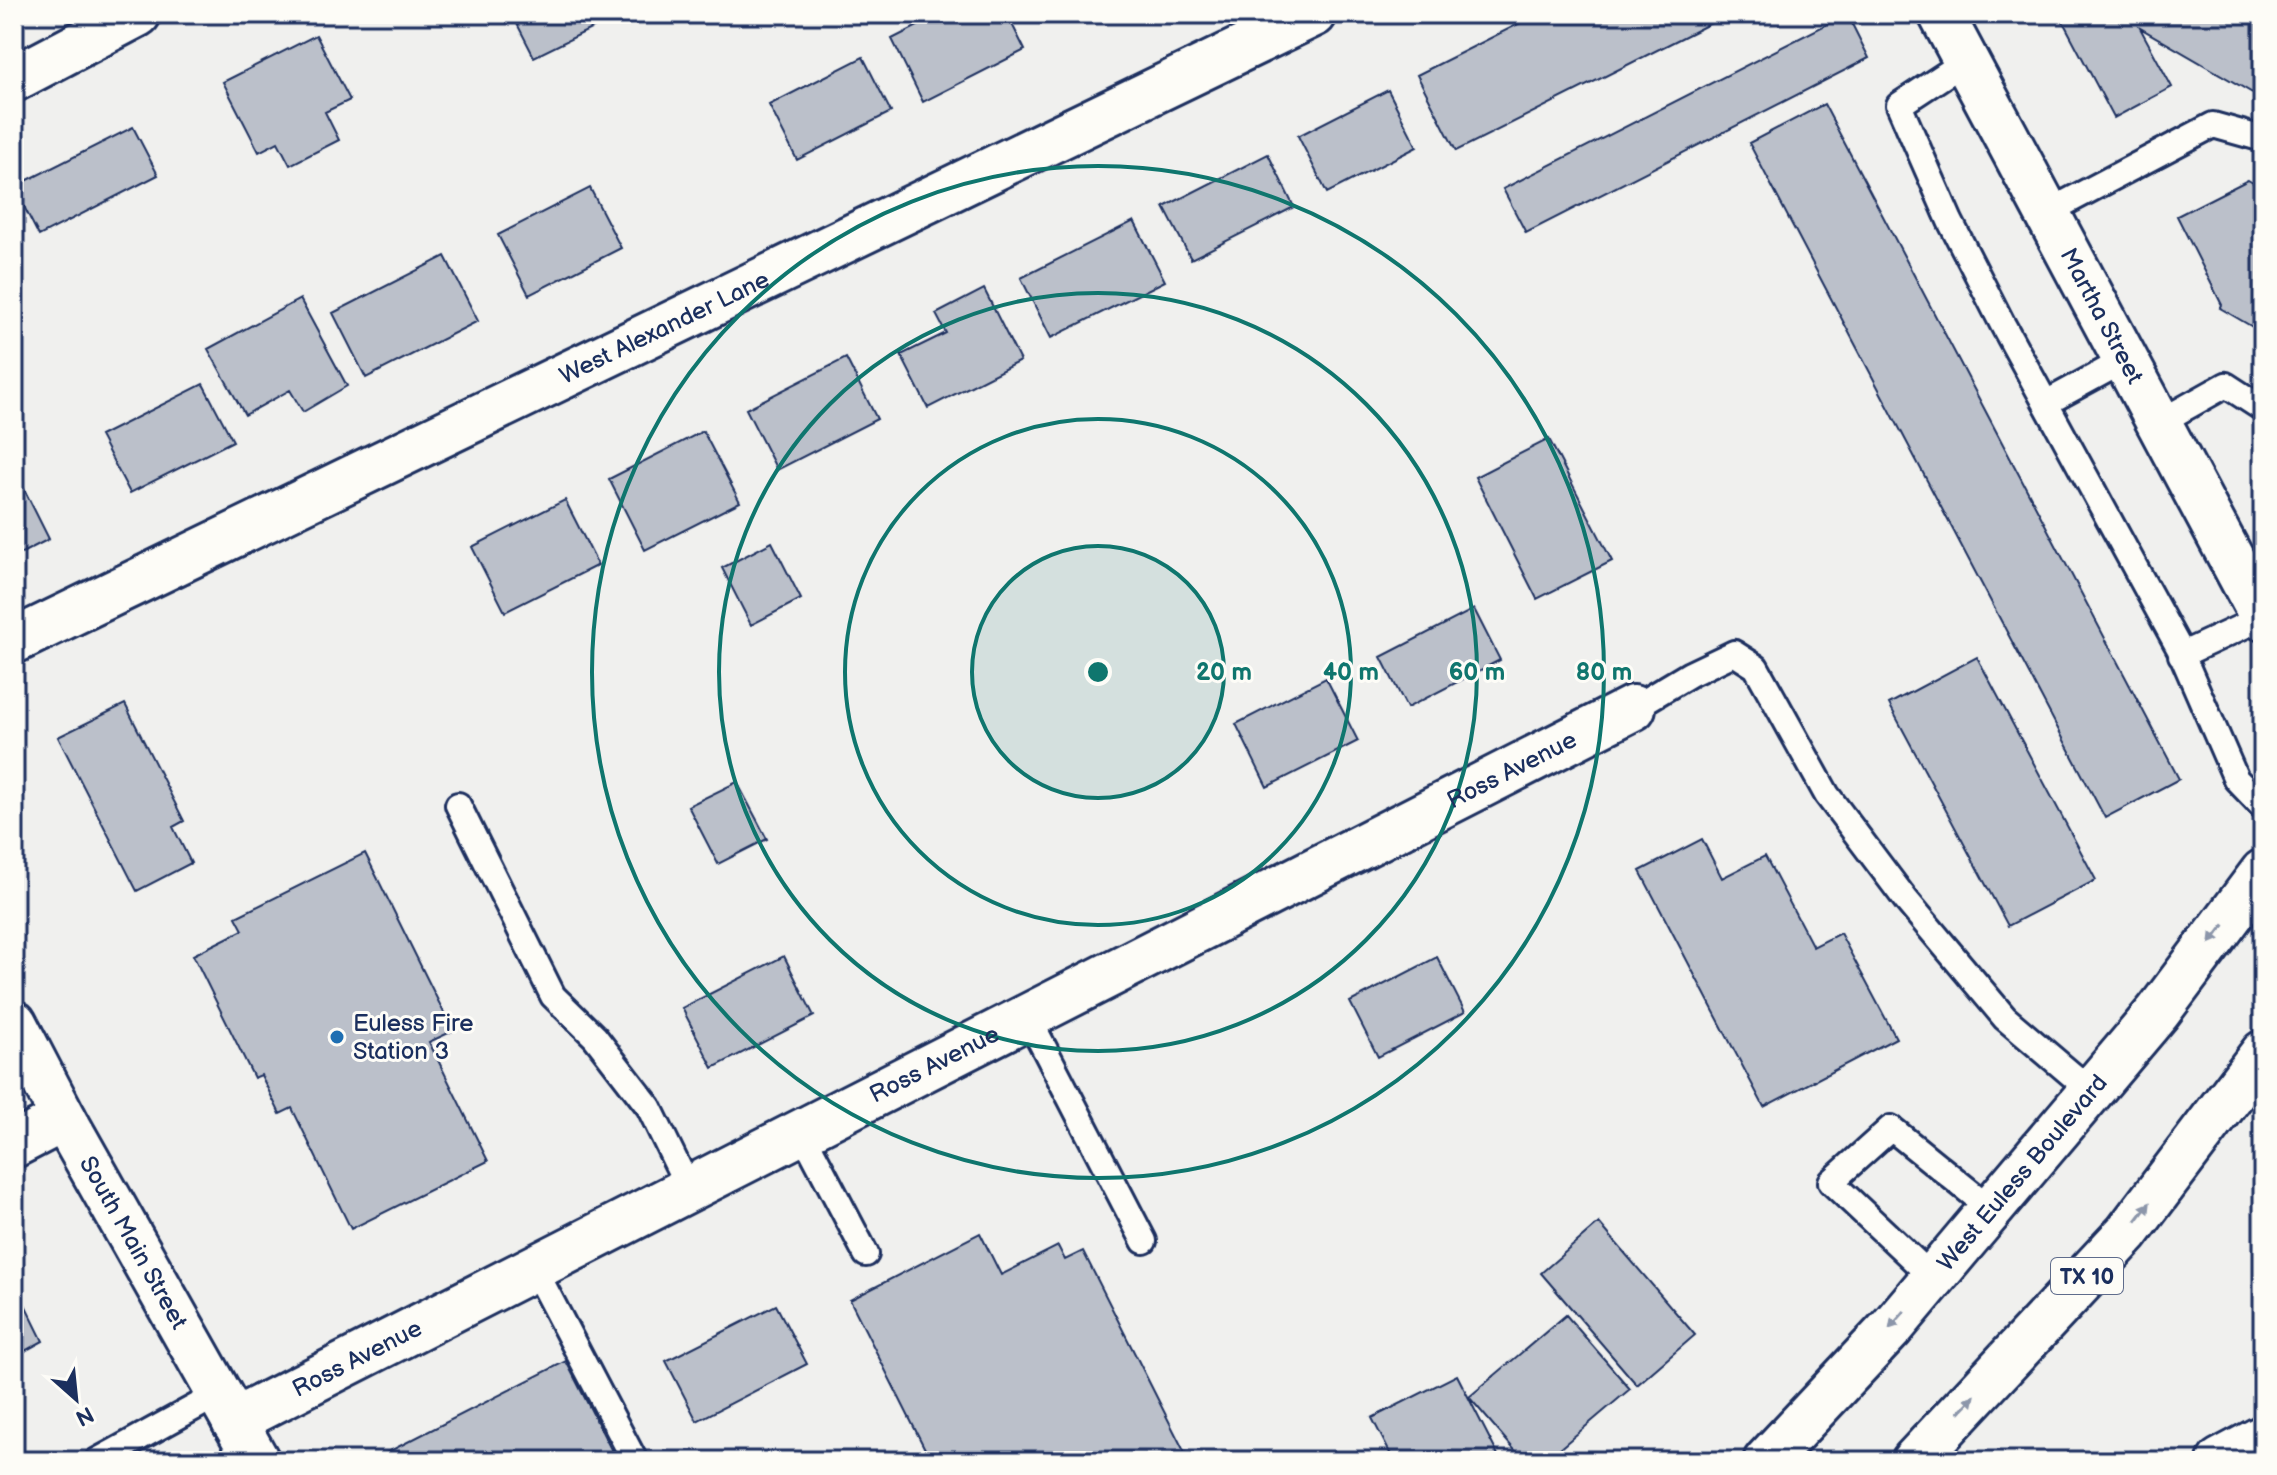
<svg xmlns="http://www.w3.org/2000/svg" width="2277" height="1475" viewBox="0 0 2277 1475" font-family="'Balsamiq Sans',sans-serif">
<rect width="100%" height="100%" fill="#f0f0ee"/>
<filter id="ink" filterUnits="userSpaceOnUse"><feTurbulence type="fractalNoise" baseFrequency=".0125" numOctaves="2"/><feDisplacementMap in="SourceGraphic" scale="16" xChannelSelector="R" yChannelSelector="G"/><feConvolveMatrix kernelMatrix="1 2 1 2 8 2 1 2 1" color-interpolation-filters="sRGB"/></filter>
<g filter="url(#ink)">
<!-- building -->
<path fill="#bbc0ca" stroke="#1b2f5e" stroke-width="2" d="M512,14H596L601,24L534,57Z
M941,14H1007L1025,50L923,102L892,39Z
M1538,14H1729L1456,151L1417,75Z
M1847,14L1869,58L1526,233L1503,189Z
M2059,14H2263V99L2140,28L2172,87L2114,118Z
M316,35L350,100L325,112L339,140L290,165L278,142L259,152L223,82Z
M863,57L891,112L797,160L769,105Z
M1388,90L1417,147L1327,193L1298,136Z
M1824,104L2179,779L2105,818L1749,143Z
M133,127L158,175L39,236L14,187Z
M1268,154L1294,207L1191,259L1164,207Z
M2248,180L2263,189V333L2220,308L2222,305L2177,216Z
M590,188L621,248L529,295L498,235Z
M1134,221L1165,281L1051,338L1021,278Z
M445,256L478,321L366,378L333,313Z
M984,289L1020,361L928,408L901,355L946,333L936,314Z
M300,299L347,386L303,412L290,390L245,415L208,349Z
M846,358L877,419L777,470L746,409Z
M203,384L233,441L130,493L100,436Z
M703,431L740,502L645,550L609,479Z
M1549,439L1612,561L1537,599L1475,477Z
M14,469L49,539L14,557Z
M565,500L598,565L505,612L472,547Z
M772,542L801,599L751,625L722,568Z
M1474,609L1500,660L1407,708L1381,657Z
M1977,657L2096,880L2008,926L1889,704Z
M1326,678L1358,741L1267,787L1236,724Z
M125,704L184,821L173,827L191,863L137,891L58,737Z
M737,782L767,839L718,864L688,806Z
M1702,839L1722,878L1765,856L1813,947L1840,933L1896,1038L1764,1107L1640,871Z
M365,853L453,1031L429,1042L488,1161L351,1229L292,1108L280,1114L261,1075L254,1078L193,955L243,930L236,917Z
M784,956L814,1016L713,1068L682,1008Z
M1437,957L1465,1012L1378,1057L1350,1002Z
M1599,1223L1695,1335L1637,1385L1541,1273Z
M980,1233L1001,1275L1058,1246L1065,1260L1083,1251L1189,1461H931L850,1300Z
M14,1282L43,1341L14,1357Z
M776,1305L807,1364L697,1421L666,1361Z
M1566,1315L1630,1389L1545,1461H1524L1469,1397Z
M566,1361L617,1461H516L512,1453L496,1461H387L384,1454Z
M566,1361L617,1461H387L384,1454Z
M1457,1375L1501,1461H1394L1372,1418Z"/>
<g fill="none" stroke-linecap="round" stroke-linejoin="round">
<!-- service casing -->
<g stroke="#1b2f5e" stroke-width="30">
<path id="service" d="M1966,61L1899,105L1950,221L2003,325L2179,648L2236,779L2263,807
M2046,213L2213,125L2263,139
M2046,403L2125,360
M2158,423L2226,385L2263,409
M2181,655L2263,617
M1633,708L1690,674L1734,653L1756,667L1827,795L1906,900L2005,1018L2091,1091
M458,805L553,996L595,1037L649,1107L689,1189
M1028,1017L1144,1241
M802,1132L866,1254
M534,1268L635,1461
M1933,1278L1831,1182L1891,1128L1991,1209
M97,1461L219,1394"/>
</g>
<!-- minor casing -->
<g stroke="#1b2f5e" stroke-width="50">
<g id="minor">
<path id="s1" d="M1941,14L2263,618"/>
<path d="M14,79L138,14"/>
<path id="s2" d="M14,641L1314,14"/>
<path d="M14,1145L64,1119"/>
<path id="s3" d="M234,1421L1633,708"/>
<path d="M2220,1461L2263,1438"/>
</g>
</g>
<!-- tertiary casing -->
<g stroke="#1b2f5e" stroke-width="50">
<g id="tertiary">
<path id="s4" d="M14,1023L64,1119L257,1461"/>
</g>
</g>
<!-- primary casing -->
<g stroke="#1b2f5e" stroke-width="50">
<g id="primary">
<path id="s5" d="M1766,1461L1892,1327L1966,1239L2158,1012L2263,872"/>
<path d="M1914,1461L2127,1233L2263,1053"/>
</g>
</g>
<!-- service -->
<use href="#service" stroke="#fdfcf7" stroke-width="24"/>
<!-- minor -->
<use href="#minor" stroke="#fdfcf7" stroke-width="44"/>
<!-- tertiary -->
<use href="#tertiary" stroke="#fdfcf7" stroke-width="44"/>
<!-- primary -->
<use href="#primary" stroke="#fdfcf7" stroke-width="44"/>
</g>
<!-- one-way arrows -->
<defs><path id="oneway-solid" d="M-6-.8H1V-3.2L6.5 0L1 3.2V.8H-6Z" transform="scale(2)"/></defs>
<g fill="#8c96aa">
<use href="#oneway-solid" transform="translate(2217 934) rotate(127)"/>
<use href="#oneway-solid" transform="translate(2143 1212) rotate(-53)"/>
<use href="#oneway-solid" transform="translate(1897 1320) rotate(131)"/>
<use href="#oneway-solid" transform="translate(1967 1404) rotate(-47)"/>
</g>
</g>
<!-- distance rings -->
<circle cx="1098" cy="672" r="126" fill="#0f766e" fill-opacity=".12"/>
<g fill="none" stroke="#0f766e" stroke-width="4">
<circle cx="1098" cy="672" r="126"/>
<circle cx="1098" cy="672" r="253"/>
<circle cx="1098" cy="672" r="379"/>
<circle cx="1098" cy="672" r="506"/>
</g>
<!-- markers -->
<circle fill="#1f6fb2" stroke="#fdfcf7" stroke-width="3" cx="337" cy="1037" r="8"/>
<g text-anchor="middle" stroke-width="6" stroke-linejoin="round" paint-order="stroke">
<!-- shield labels -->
<rect fill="#fdfcf7" stroke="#5f6c8c" stroke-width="2" x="2051" y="1258" width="72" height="36" rx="6"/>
<g font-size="22" font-weight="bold" fill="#1b2f5e">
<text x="2087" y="1284">TX 10</text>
</g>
<!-- street labels -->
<g font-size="24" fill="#1b2f5e" stroke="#fdfcf7">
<text dy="8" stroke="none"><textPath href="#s1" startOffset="342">Martha Street</textPath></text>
<text dy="8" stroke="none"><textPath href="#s2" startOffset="722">West Alexander Lane</textPath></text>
<text dy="8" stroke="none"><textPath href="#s3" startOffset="1434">Ross Avenue</textPath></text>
<text dy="8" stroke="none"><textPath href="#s3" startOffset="786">Ross Avenue</textPath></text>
<text dy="8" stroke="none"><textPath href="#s5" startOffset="386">West Euless Boulevard</textPath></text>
<text dy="8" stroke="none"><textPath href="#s4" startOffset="250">South Main Street</textPath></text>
<text dy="8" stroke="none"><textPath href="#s3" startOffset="138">Ross Avenue</textPath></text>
</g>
<!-- poi labels -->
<g font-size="24" fill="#1b2f5e" stroke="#fdfcf7" text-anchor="start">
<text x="353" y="1031">Euless Fire<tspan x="353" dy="28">Station 3</tspan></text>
</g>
</g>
<circle cx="1098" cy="672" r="12" fill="#0f766e" stroke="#fdfcf7" stroke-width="4"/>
<g font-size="24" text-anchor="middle" font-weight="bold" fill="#0f766e" stroke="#fdfcf7" stroke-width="6" stroke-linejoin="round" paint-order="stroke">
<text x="1224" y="680">20 m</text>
<text x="1351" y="680">40 m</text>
<text x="1477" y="680">60 m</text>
<text x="1604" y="680">80 m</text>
</g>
<!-- margin -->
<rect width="2277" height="1475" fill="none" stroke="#fdfcf7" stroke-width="48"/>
<rect x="24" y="24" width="2229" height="1427" fill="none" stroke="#1b2f5e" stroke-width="3" filter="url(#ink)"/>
<!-- north arrow -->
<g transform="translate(76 1399) rotate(153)" stroke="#fdfcf7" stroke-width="6" paint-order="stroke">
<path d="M0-6L14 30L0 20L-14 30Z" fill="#1b2f5e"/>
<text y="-12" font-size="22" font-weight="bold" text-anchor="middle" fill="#1b2f5e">N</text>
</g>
</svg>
